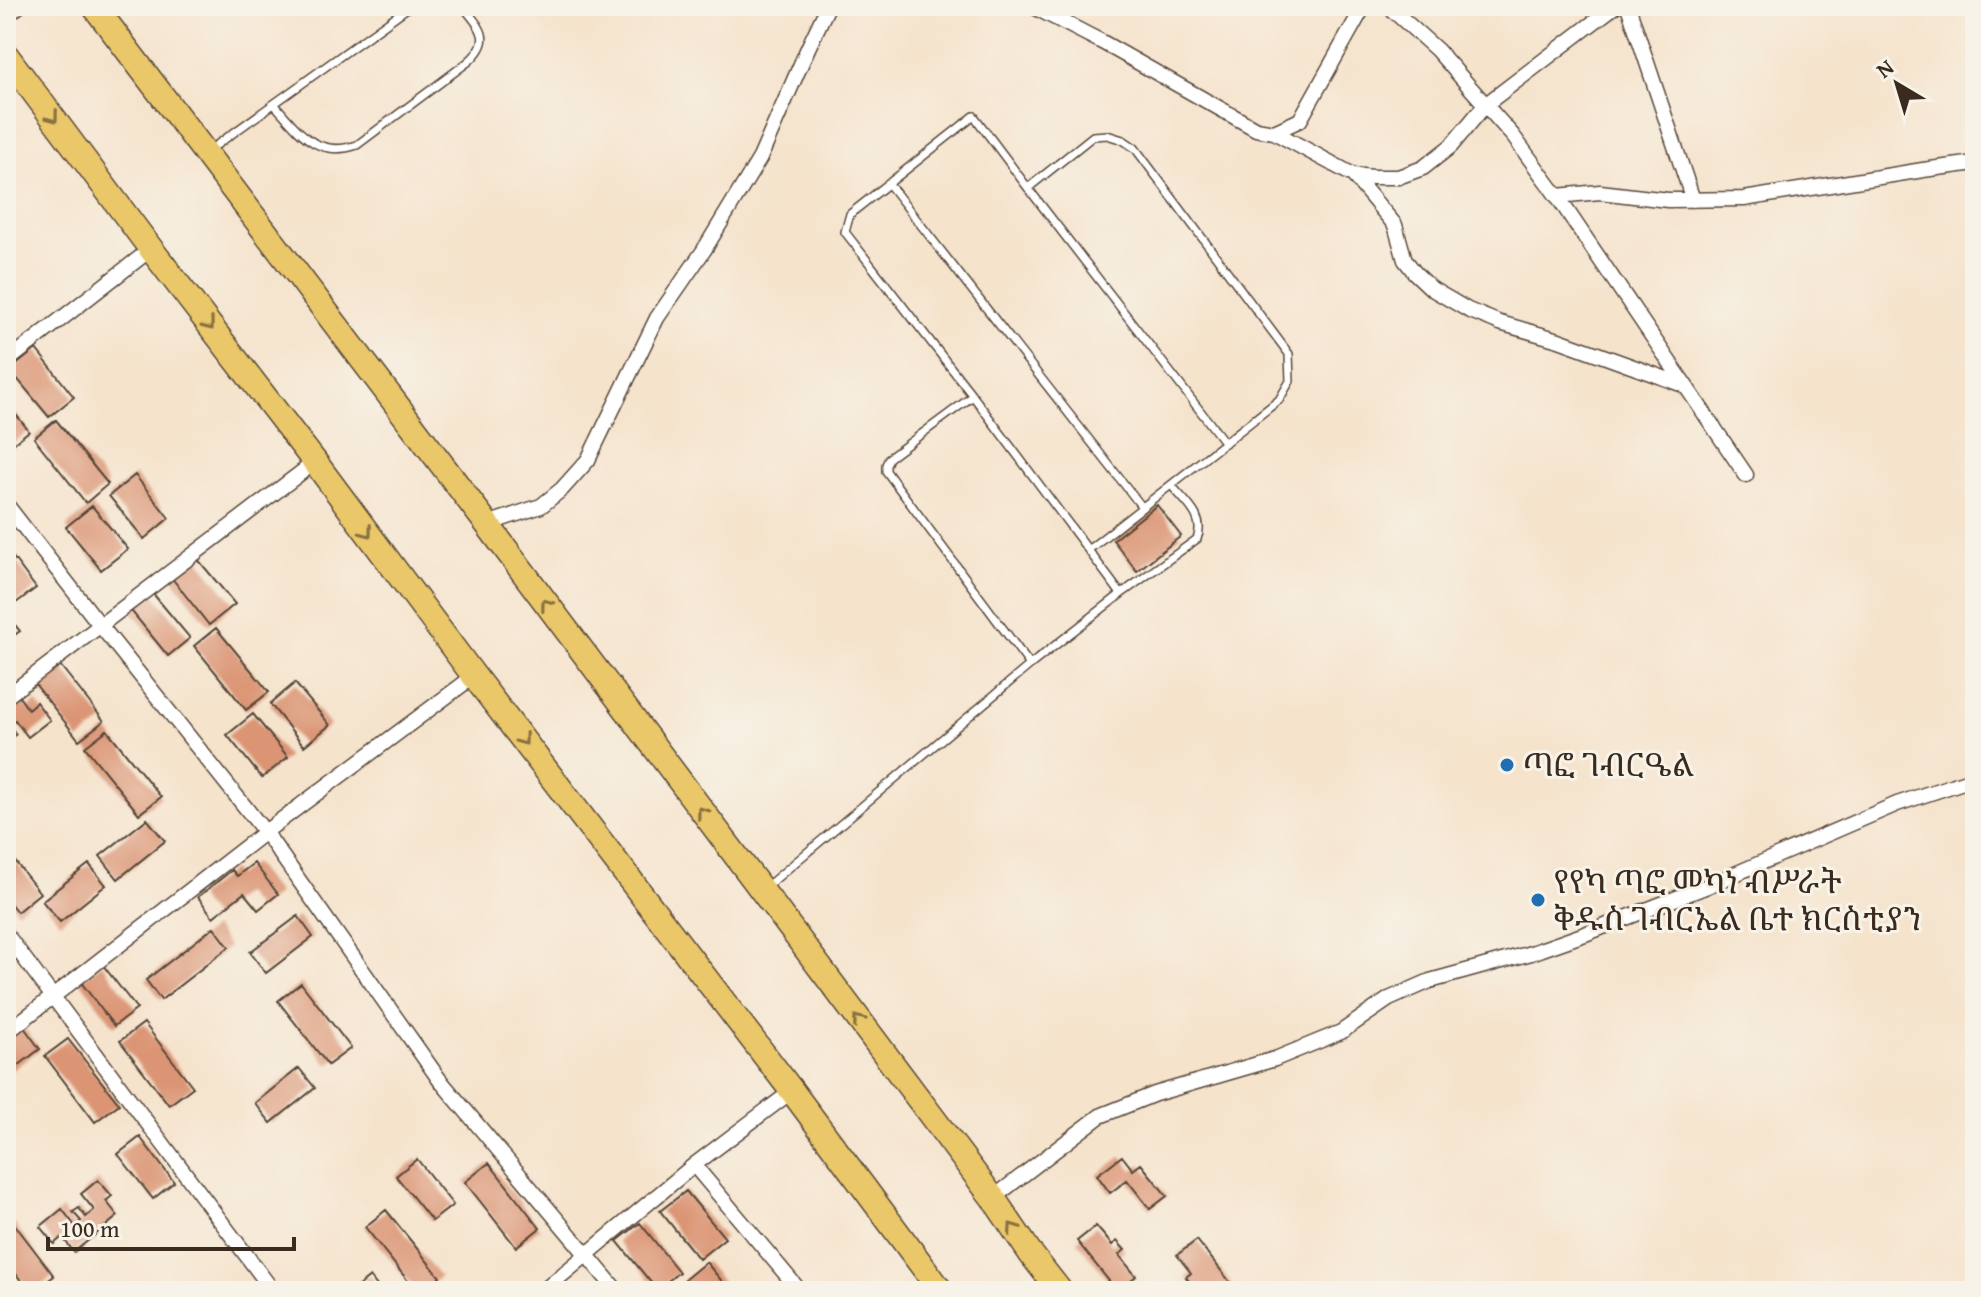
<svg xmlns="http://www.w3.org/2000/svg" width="1981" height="1297" viewBox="0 0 1981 1297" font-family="'Gentium Book Plus','Noto Serif Ethiopic',serif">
<rect width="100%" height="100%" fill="#f7f3e8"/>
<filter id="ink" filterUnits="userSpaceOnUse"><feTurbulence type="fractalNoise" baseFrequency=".0125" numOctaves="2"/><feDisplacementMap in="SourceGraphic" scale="16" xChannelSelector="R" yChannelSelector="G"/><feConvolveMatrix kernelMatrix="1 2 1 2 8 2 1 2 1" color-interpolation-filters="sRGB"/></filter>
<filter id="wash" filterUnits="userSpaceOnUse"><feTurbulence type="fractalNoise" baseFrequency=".006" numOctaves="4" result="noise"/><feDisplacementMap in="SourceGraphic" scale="32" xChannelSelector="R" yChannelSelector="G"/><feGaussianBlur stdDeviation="1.8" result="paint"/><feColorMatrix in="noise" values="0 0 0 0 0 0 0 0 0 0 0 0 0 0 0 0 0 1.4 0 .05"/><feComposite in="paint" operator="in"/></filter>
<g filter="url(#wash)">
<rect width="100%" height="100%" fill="#f5e3cc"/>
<g id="blocks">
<!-- building -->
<path fill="#db9574" d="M36,349L74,397L49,417L10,370Z
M6,402L29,431L7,449L6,447Z
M56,420L108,484L86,503L34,438Z
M135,475L169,518L144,539L109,496Z
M1157,505L1181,536L1137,571L1113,540Z
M92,506L128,549L101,570L66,527Z
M6,548L36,588L12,606L6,599Z
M196,557L235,604L209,625L171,577Z
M150,590L190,638L168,656L128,607Z
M6,614L20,631L6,641Z
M216,628L269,692L246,710L194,646Z
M56,660L104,721L79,740L32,680Z
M295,683L330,725L304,746L270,704Z
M17,694L28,709L36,702L50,720L28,737L15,720L9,725L16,734L11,738L6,733V703Z
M253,714L288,757L262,778L227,735Z
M107,730L161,797L139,814L85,747Z
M147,819L165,841L118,879L100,856Z
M6,850L40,893L17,912L6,898Z
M254,863L278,894L258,910L244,893L213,917L198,897L232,870L237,876Z
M89,864L106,885L60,922L42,901Z
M298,916L313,937L266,973L250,952Z
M214,927L229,947L161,1000L146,980Z
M102,964L137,1009L114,1026L80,981Z
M301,983L351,1048L328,1065L278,1001Z
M144,1023L193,1087L169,1105L120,1041Z
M23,1026L40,1049L6,1075V1039Z
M68,1039L119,1104L95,1122L45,1056Z
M299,1068L315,1088L271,1123L255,1103Z
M140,1137L174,1182L153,1199L118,1154Z
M1122,1156L1133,1170L1141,1164L1167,1196L1150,1209L1127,1180L1110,1193L1097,1175Z
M417,1159L453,1205L432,1221L396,1176Z
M489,1163L540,1228L516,1247L465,1182Z
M98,1180L112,1196L106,1201L118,1216L74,1252L62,1237L54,1244L40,1227L62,1209L75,1226L81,1221L73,1212L79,1208L86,1217L94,1210L81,1194Z
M686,1191L725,1238L699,1259L660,1211Z
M386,1210L440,1277L422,1291H416L365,1227Z
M6,1213L54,1276L34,1291H29L6,1261Z
M640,1223L679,1272L657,1290L617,1241Z
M1096,1226L1112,1245L1117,1241L1125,1250L1119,1255L1136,1276L1117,1291L1077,1241Z
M1197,1240L1237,1291H1205L1199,1284L1194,1288L1186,1277L1191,1273L1177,1255Z
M706,1262L730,1291H693L684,1280Z
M370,1277L381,1291H352Z"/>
</g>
</g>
<g filter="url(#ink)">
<use href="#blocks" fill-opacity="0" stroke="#574638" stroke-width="2"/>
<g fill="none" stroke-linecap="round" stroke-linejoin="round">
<!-- service casing -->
<g stroke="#574638" stroke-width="10">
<path id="service" d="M274,104C299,131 316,159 357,145L468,62C494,39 481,29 463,6
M211,149L410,6
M888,183L1142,507
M1028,188L1093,136L1107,135L1123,140L1135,148L1289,354L1290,381L1279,400L1088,550
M973,396L889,458L886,465V471L1030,665
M1121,594L973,396L845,232L850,214L974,116L1028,188L1225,443
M766,887L1030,665L1121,594L1197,539C1206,517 1185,502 1172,486"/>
</g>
<!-- minor casing -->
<g stroke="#574638" stroke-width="17">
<path id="minor" d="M1032,6L1102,42L1256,129L1274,132L1353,175L1373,177H1398L1423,168L1451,146L1485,105L1615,6
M1388,6L1437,50L1513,136L1557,196L1746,475
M1628,6L1693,200
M6,16L19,6
M1274,132L1300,120L1364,6
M1353,175L1395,225L1405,260L1415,273L1432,289L1468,310L1500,323L1559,340L1686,386
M1557,196L1600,192L1668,200L1744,199L1923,170L1975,163
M6,362L151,249
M6,504L100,625L265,832L439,1079L617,1291
M487,524L541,506L562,489L588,460L657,318L704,250L760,158L808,48L828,6
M6,697L315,462
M6,934L273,1291
M6,1033L265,832L474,676
M694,1165L800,1291
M993,1198L1100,1116L1155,1094L1275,1059L1341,1032L1389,999L1430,981L1531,953L1585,934L1705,887L1897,804L1975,778
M543,1291L694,1165L792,1091"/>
</g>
<!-- trunk casing -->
<g stroke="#574638" stroke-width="27">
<path id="trunk" d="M94,6L487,524L993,1198L1031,1254L1060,1291
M6,55L151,249L315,462L474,676L792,1091L941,1291"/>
</g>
<!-- service -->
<use href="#service" stroke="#fff" stroke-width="7"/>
<!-- minor -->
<use href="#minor" stroke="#fff" stroke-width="14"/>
<!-- trunk -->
<use href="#trunk" stroke="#eac769" stroke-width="24"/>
</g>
<!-- one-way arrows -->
<defs><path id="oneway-chevron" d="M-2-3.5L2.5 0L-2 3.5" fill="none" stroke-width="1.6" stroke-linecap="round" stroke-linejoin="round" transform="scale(2)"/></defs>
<g stroke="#8a7140">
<use href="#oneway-chevron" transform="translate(53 117) rotate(53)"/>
<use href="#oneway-chevron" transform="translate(209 325) rotate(52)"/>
<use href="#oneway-chevron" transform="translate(367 532) rotate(53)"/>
<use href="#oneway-chevron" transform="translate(546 604) rotate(-127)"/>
<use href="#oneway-chevron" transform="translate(523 740) rotate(53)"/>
<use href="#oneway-chevron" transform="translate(702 812) rotate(-127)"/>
<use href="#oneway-chevron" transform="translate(858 1020) rotate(-127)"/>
<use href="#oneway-chevron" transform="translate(1013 1228) rotate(-125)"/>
</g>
</g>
<!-- markers -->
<g fill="#1f6fb2" stroke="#f7f3e8" stroke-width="3">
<circle cx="1507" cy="765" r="8"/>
<circle cx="1538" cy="900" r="8"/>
</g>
<g text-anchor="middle" stroke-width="6" stroke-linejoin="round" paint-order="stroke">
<!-- poi labels -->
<g font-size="32" fill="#3b2a1e" stroke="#f7f3e8" text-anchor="start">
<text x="1523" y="776">ጣፎ ገብርዔል</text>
<text x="1554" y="893">የየካ ጣፎ መካነ ብሥራት<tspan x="1554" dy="37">ቅዱስ ገብርኤል ቤተ ክርስቲያን</tspan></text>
</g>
</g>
<!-- margin -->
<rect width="1981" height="1297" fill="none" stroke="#f7f3e8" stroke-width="32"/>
<!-- north arrow -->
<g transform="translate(1897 84) rotate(322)" stroke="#f7f3e8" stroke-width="6" paint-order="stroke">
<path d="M0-6L14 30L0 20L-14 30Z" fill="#3b2a1e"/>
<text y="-12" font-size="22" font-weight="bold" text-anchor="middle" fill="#3b2a1e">N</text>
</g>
<!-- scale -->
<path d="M48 1237v12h246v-12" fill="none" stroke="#3b2a1e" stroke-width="4"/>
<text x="60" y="1237" font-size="24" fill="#3b2a1e" stroke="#f7f3e8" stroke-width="6" paint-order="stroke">100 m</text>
</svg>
